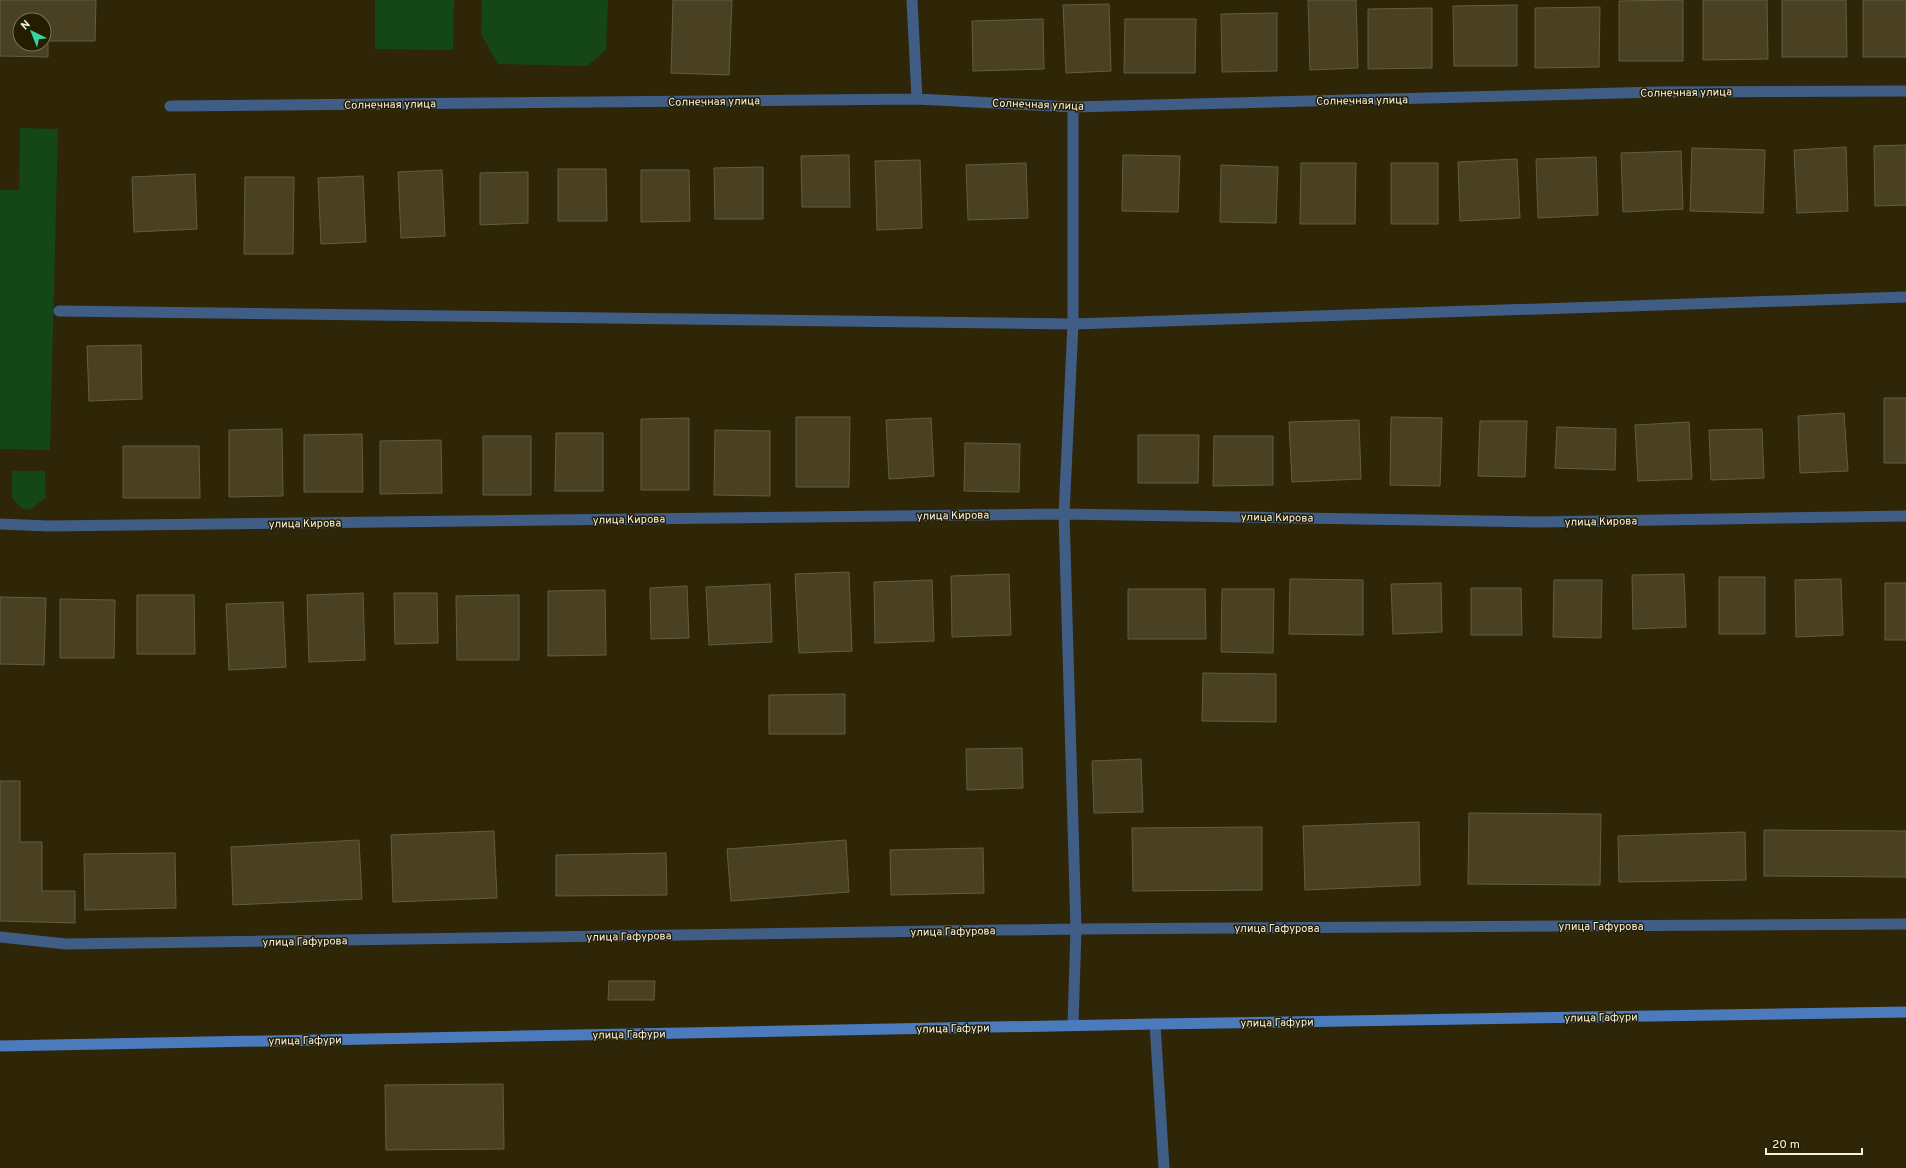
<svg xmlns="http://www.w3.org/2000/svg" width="1906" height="1168" viewBox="0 0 1906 1168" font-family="Overpass,sans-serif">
<rect width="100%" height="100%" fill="#2e2607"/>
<!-- green -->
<path fill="#154617" d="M375,0H454L453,50L375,49Z
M482,0H608L606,50L587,66L498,64L481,34Z
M20,128L58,129L50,450L0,449V190H19Z
M12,471H45L46,497L30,510L21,508L12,498Z"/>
<!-- building -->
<path fill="#494122" stroke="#655d3e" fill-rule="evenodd" d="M0,0H96L95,41H48V57L0,56ZM20,20H44V44H20Z
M673,0H732L729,75L671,73Z
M1308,0H1356L1358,68L1310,70Z
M1683,0V61H1619V1Z
M1703,0H1767L1768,59L1703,60Z
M1782,0H1846L1847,57H1782Z
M1863,0H1906V57H1863Z
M1109,4L1111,71L1066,73L1063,5Z
M1517,5V66H1454L1453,6Z
M1600,7L1599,67L1535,68V8Z
M1432,8V68L1368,69V9Z
M1277,13V71L1222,72L1221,14Z
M1043,19L1044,69L973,71L972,21Z
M1125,19H1196L1195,73H1124Z
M1906,145V205L1875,206L1874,146Z
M1846,147L1848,211L1797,213L1794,150Z
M1692,148L1765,150L1763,213L1690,211Z
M1681,151L1683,209L1623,212L1621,153Z
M849,155L850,207H802L801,156Z
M1123,155L1180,156L1178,212L1122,211Z
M1596,157L1598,215L1538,218L1536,159Z
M1517,159L1520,218L1460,221L1458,162Z
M920,160L922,228L877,230L875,161Z
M1026,163L1028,218L968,220L966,165Z
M1301,163H1356L1355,224H1300Z
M1391,163H1438V224H1391Z
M1221,165L1278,167L1276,223L1220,222Z
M763,167V219H715L714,168Z
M558,169H606L607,221H558Z
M442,170L445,236L401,238L398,172Z
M641,170H689L690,221L641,222Z
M528,172V223L480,225V173Z
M195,174L197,229L134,232L132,177Z
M363,176L366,242L321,244L318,178Z
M245,177H294L293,254H244Z
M141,345L142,399L89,401L87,346Z
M1884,398H1906V463H1884Z
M1844,413L1848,471L1800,473L1798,416Z
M796,417H850L849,487H796Z
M1391,417L1442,418L1440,486L1390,485Z
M689,418V490H641V419Z
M931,418L934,476L889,479L886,420Z
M1359,420L1361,479L1292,482L1289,422Z
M1480,421H1527L1525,477L1478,476Z
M1689,422L1692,479L1638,481L1635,425Z
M1557,427L1616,429L1615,470L1555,468Z
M282,429L283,496L229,497V430Z
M1762,429L1764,478L1711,480L1709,430Z
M715,430L770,431V496L714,495Z
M556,433H603V491H555Z
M362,434L363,492H304V435Z
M1138,435H1199L1198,483H1138Z
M483,436H531V495H483Z
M1214,436H1273V485L1213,486Z
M441,440L442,493L380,494V441Z
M965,443L1020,444L1019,492L964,491Z
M123,446H199L200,498H123Z
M849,572L852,651L799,653L795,574Z
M1009,574L1011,635L952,637L951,576Z
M1684,574L1686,627L1633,629L1632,575Z
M1719,577H1765V634H1719Z
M1290,579L1363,580V635L1289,634Z
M1841,579L1843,635L1796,637L1795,580Z
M932,580L934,641L875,643L874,582Z
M1554,580H1602L1601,638L1553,637Z
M1441,583L1442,632L1393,634L1391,584Z
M1885,583H1906V640H1885Z
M770,584L772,642L709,645L706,587Z
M687,586L689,638L651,639L650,588Z
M1471,588H1521L1522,635H1471Z
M1128,589H1205L1206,639H1128Z
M1222,589H1274L1273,653L1221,652Z
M605,590L606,655L548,656V591Z
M363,593L365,660L309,662L307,595Z
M394,593H437L438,643L395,644Z
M137,595H194L195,654H137Z
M519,595V660H457L456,596Z
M0,597L46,598L44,665L0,664Z
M60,599L115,600L114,658H60Z
M283,602L286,667L229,670L226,604Z
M1203,673L1276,674V722L1202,721Z
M845,694V734H769V695Z
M1022,748L1023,788L967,790L966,749Z
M1141,759L1143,812L1094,813L1092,761Z
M0,781H20V842H42V891H75V923L0,921Z
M1469,813L1601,814L1600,885L1468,884Z
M1419,822L1420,885L1305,890L1303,826Z
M1262,827V890L1133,891L1132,828Z
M1764,830L1906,831V877L1764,876Z
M494,831L497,898L393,902L391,835Z
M1745,832L1746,880L1619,882L1618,836Z
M359,840L362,899L233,905L231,847Z
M846,840L849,892L731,901L727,849Z
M983,848L984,893L891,895L890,850Z
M175,853L176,908L85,910L84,854Z
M666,853L667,895L556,896V855Z
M609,981H655L654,1000H608Z
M503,1084L504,1149L386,1150L385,1085Z"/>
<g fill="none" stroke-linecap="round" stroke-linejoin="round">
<!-- service -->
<path stroke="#405d86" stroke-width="11" d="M59,311L1073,324L1906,297"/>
<!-- minor -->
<path stroke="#405d86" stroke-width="11" d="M912,0L917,99
M170,106L917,99L1073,107L1658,92L1906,91
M1073,107V324L1064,514L1076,929L1073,1025
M0,524L49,526L1064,514L1538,522L1906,516
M0,937L66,944L1076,929L1906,924
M1155,1024L1164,1168"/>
<!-- secondary -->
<path stroke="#4b7bbd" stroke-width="11" d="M0,1046L1155,1024L1906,1012"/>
</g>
<g text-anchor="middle" stroke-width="3" stroke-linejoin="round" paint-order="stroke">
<!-- street labels -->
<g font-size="11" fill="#f7f2e0" stroke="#241d00">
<text transform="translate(1686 92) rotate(-1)" y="4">Солнечная улица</text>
<text transform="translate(1362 100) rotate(-1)" y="4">Солнечная улица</text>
<text transform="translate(714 101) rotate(-1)" y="4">Солнечная улица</text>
<text transform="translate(390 104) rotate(-1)" y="4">Солнечная улица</text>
<text transform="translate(1038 104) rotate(2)" y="4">Солнечная улица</text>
<text transform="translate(953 515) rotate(-1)" y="4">улица Кирова</text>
<text transform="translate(1277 517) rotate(1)" y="4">улица Кирова</text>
<text transform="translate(629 519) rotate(-1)" y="4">улица Кирова</text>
<text transform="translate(1601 521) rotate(-1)" y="4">улица Кирова</text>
<text transform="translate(305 523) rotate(-1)" y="4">улица Кирова</text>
<text x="1601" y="930">улица Гафурова</text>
<text x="1277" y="932">улица Гафурова</text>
<text transform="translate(953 931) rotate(-1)" y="4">улица Гафурова</text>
<text transform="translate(629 936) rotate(-1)" y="4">улица Гафурова</text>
<text transform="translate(305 941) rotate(-1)" y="4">улица Гафурова</text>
<text transform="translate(1601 1017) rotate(-1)" y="4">улица Гафури</text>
<text transform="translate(1277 1022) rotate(-1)" y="4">улица Гафури</text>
<text transform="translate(953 1028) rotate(-1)" y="4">улица Гафури</text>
<text transform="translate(629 1034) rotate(-1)" y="4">улица Гафури</text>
<text transform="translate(305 1040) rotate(-1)" y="4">улица Гафури</text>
</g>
</g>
<!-- north arrow -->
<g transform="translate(32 32) rotate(317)"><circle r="19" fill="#241d00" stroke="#78725a"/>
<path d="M0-3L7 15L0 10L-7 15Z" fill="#38d4a6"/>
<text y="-6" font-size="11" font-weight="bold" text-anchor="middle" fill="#f7f2e0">N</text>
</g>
<!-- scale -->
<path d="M1766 1148v6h96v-6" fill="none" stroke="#f7f2e0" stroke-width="2"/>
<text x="1772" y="1148" font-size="12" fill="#f7f2e0" stroke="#241d00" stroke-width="3" paint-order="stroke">20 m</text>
</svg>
